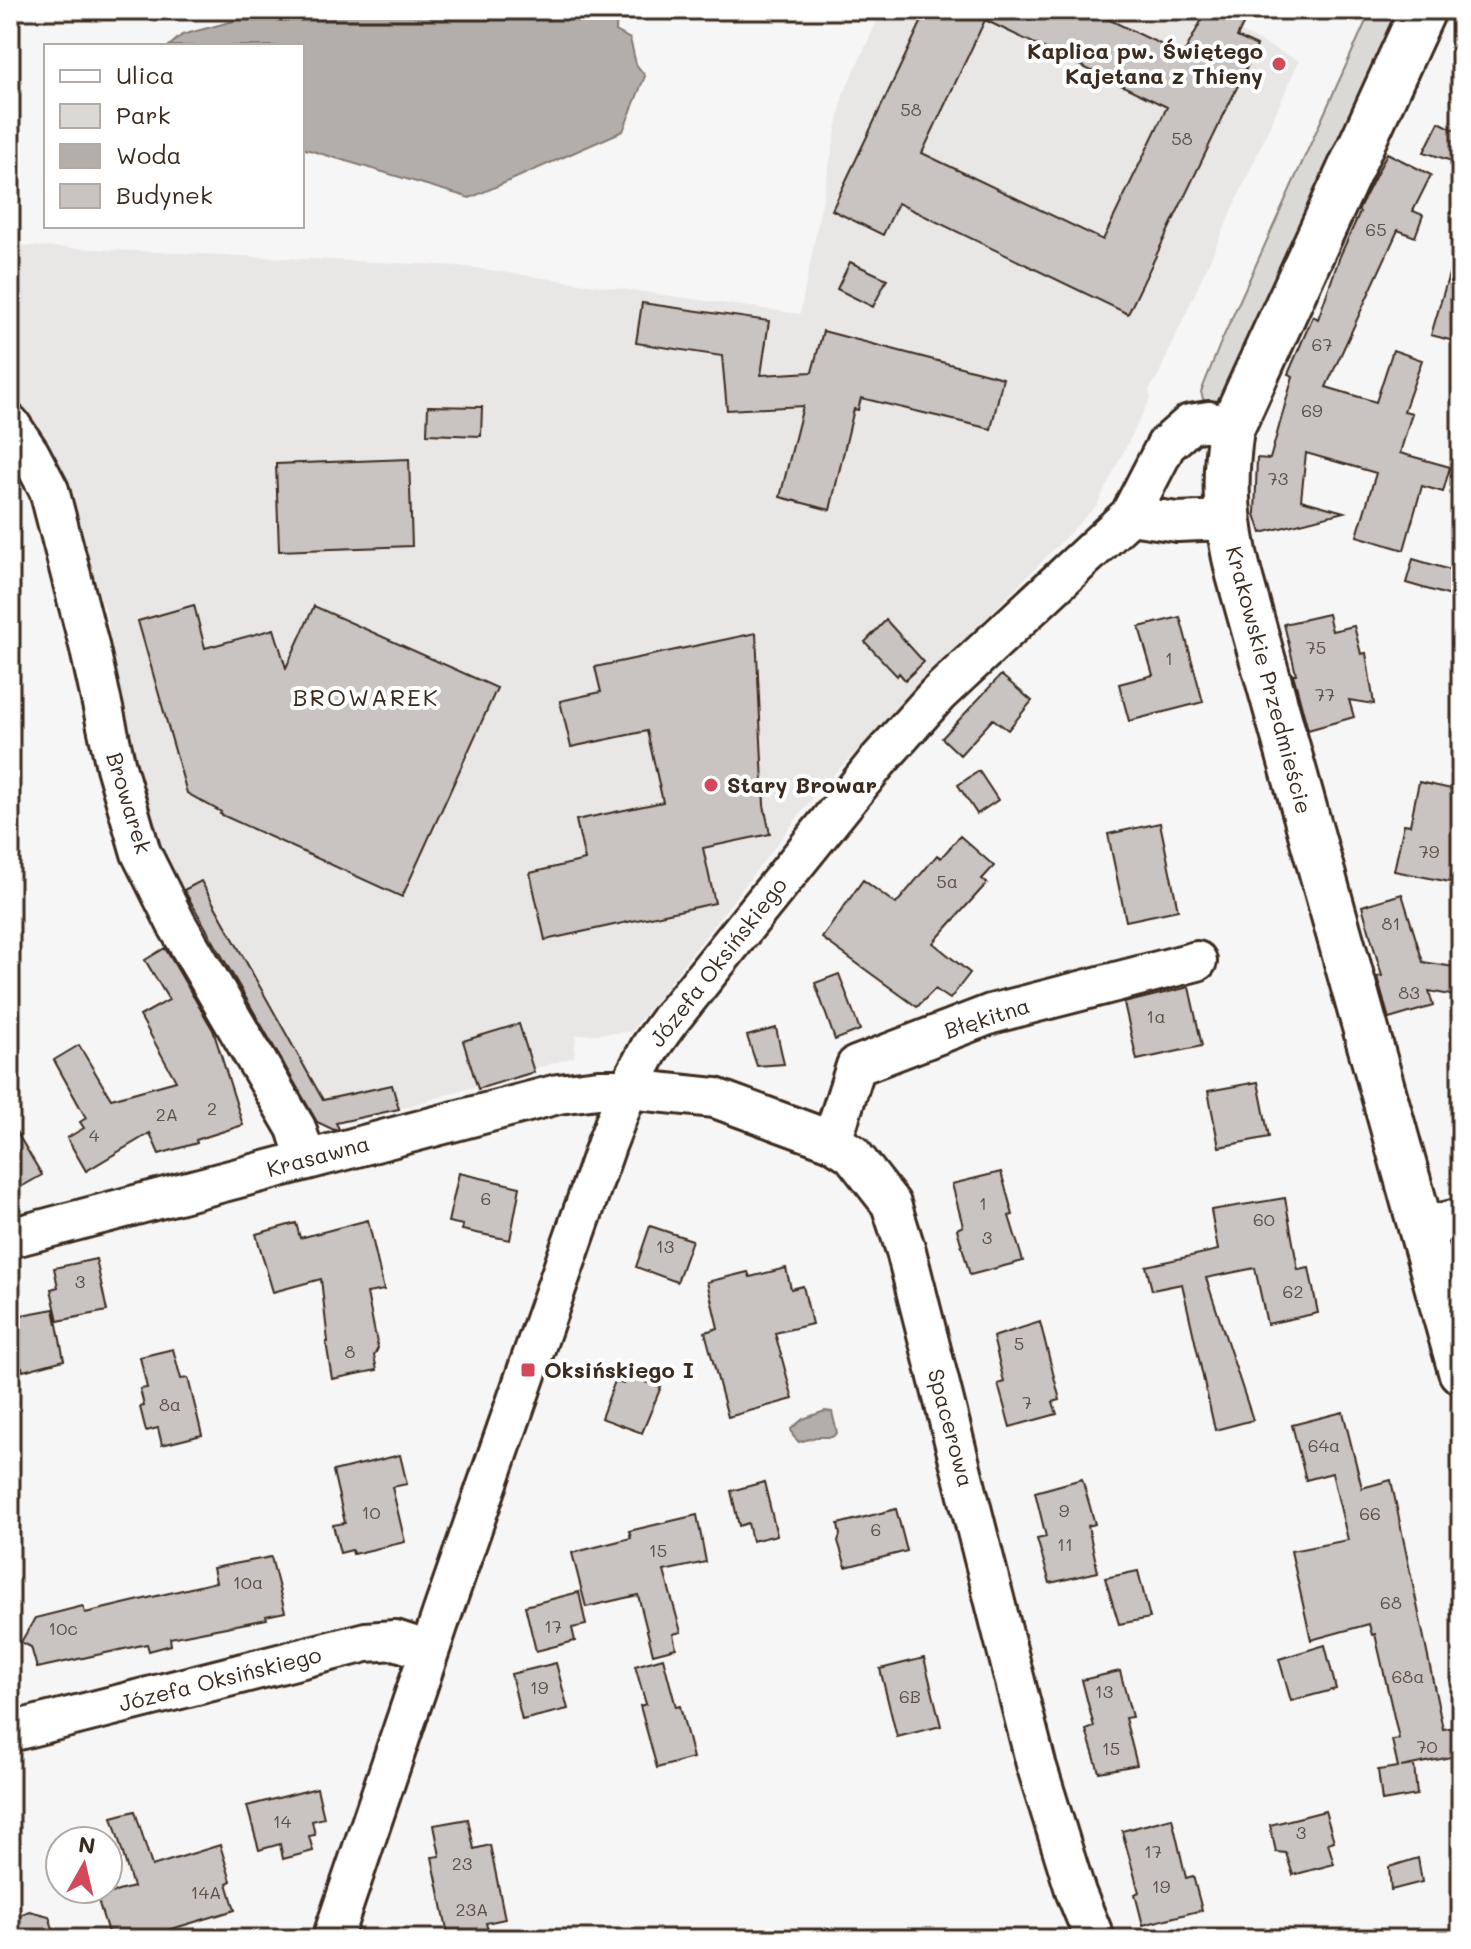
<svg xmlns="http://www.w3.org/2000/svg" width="1471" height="1949" viewBox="0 0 1471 1949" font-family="Mali,sans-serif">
<rect width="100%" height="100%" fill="#f7f6f6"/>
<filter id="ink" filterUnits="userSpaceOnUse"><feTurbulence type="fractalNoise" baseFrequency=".0125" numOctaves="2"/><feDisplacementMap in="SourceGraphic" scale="16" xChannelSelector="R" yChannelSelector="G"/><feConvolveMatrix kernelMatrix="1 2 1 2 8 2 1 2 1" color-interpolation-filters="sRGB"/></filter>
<g filter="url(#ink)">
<!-- built -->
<path fill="#e9e7e6" d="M882,10H1198L1299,61L1158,376L1149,390L1151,397L1097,505L819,790L631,1032L576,1035L574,1057L399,1109L325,1126L304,1116L144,835L106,612L54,477L10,414V245L460,266L800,314L843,95Z"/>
<!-- green -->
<path fill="#dbd9d6" stroke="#8b827a" stroke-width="2" d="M1371,10H1404L1219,402L1211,406L1204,402L1201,392L1221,342Z"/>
<!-- water -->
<path fill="#b4aeaa" stroke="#847972" stroke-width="2" d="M274,10H617L616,31L630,39L636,64L645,76L623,131L470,198L302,148V46H169L182,35Z
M825,1411L832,1412L837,1433L832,1437H816L799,1442L793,1436L791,1429L803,1419Z"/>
<!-- building -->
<path fill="#c9c3c1" stroke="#3b2a1e" stroke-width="2" fill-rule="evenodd" d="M927,10H1089L1183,55L1207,10H1250L1237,37L1257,46L1128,314L898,203L883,235L832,210ZM985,20L1167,107L1103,240L922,153Z
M1439,122L1461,133V164L1424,152Z
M1387,153L1431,175L1413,211L1423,215L1415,237L1398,230L1326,387L1376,402L1393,350L1422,360L1404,411L1412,413L1400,453L1450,467L1443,492L1422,486L1404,550L1357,536L1376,473L1306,453L1301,500L1344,512L1261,533L1255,514L1257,458L1270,459L1293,376L1288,374L1313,316L1318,319L1340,256L1360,212L1358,211Z
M1454,257L1461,258V343L1431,335Z
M850,262L887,279L873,307L837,289Z
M642,303L769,321L761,375L812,372L823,331L1003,378L991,429L861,398L858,410L854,409L830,510L780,497L803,406L727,410L722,356L636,343Z
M428,406L482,407L481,436L427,434Z
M409,459L412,546L279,551L276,464Z
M1413,559L1461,573V599L1406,583Z
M194,605L205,648L274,629L286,668L314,606L497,688L402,897L220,814L221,812L187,793L138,621Z
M1328,614L1332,631L1354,626L1361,654L1366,653L1374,704L1349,700L1354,717L1308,730L1293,674H1296L1284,624Z
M1180,617L1203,702L1129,721L1119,684L1153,675L1139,627Z
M886,620L924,662L905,680L899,673L897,676L865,642Z
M756,633L764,805L770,834L703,848L715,903L545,940L530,873L585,860L576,820L663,802L647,731L571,747L560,701L601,692L595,667Z
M1001,675L1032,701L1008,730L993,719L960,755L942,738Z
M979,771L998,800L977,814L958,785Z
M1419,782L1461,791V830L1450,882L1394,871L1404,824L1410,825Z
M1160,823L1178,910L1126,921L1108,834Z
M960,836L994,866L982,879L987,883L933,943L970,973L950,999L935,989L917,1007L822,938L863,880L896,904L937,855L941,858Z
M201,881L323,1100L392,1085L399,1109L336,1123L339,1129L334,1130L317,1122L184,890Z
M1402,894L1423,962L1461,968V997L1429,991L1433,1006L1389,1019L1377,977L1382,976L1362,906Z
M165,948L213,1030L243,1125L196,1140L197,1143L159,1154L150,1133L86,1171L67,1138L84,1128L80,1122L86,1118L54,1060L79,1045L111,1099L176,1081L140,1016L169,1000L145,960Z
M839,974L860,1030L835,1040L815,983Z
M1189,987L1202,1046L1137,1060L1124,1003Z
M519,1024L534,1072L478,1089L463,1041Z
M776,1028L784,1064L757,1066L747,1036Z
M1258,1082L1269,1137L1219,1147L1208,1091Z
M10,1121L42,1175L10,1193Z
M1001,1172L1013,1215L1009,1216L1023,1261L970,1275L957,1229L963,1226L952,1184Z
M459,1173L520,1187L510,1240L462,1230L463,1225L448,1222Z
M1285,1198L1298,1270L1309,1268L1318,1313L1267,1324L1255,1268L1206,1278L1253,1420L1215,1430L1182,1284L1152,1290L1146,1266L1218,1250L1211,1210Z
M368,1220L384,1290L367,1293L378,1348L374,1356L377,1370L332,1379L326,1342H328L321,1279L273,1292L256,1234L296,1223L300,1238Z
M650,1226L692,1240L677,1282L636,1267Z
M96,1259L107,1311L58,1321L51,1289L58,1287L54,1268Z
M786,1268L791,1289L803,1286L812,1324L775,1333L793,1399L728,1417L705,1332L718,1328L707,1282L748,1272L750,1277Z
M54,1309L64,1360L23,1371L22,1367L10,1370V1317Z
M1040,1322L1060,1400L1053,1402L1057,1414L1010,1427L998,1384L1004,1382L993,1337Z
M173,1349L181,1379L188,1378L202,1435L162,1445L158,1428L146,1431L140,1407L144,1406L140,1389L147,1388L140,1357Z
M626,1376L661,1387L642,1433L601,1418L615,1381L623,1384Z
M1343,1412L1362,1488L1391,1480L1443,1729L1461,1726V1755L1401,1767L1414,1765L1417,1795L1382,1801L1378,1770L1398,1767L1392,1740L1399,1739L1375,1634L1372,1635L1369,1624L1311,1640L1291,1551L1348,1540L1332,1473L1306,1480L1292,1425Z
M400,1455L407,1484L392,1487L405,1542L353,1554L352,1550L340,1553L333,1525L345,1523L333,1471Z
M1082,1479L1095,1524L1088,1526L1098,1572L1050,1583L1037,1539L1046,1537L1035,1492Z
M764,1482L777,1535L752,1541L748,1523L739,1526L731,1491Z
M896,1509L907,1551L846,1567L838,1541L840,1535L838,1524Z
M697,1515L706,1562L664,1571L681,1632L673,1634L676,1648L653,1654L638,1595L586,1607L572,1553L631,1538L629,1531Z
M271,1557L285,1612L266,1616L267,1619L170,1638L171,1645L149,1651L147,1644L37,1668L31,1647L21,1642L35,1618L83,1606L85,1613L216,1582L213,1568Z
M1138,1571L1150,1618L1119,1624L1105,1578Z
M579,1592L586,1625L572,1628L575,1641L536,1651L525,1606Z
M1325,1645L1336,1689L1291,1701L1279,1659Z
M663,1658L676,1707L680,1706L693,1758L657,1768L640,1706L646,1704L635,1666Z
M924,1658L941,1726L897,1737L880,1669Z
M556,1663L568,1709L522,1720L511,1674Z
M1120,1671L1132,1717L1125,1718L1137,1765L1099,1772L1086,1730L1094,1727L1082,1680Z
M317,1788L324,1818L312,1821L315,1835L309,1836L313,1851L283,1859L280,1844L259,1850L247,1806Z
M135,1811L152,1866L220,1845L231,1881L227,1883L235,1910L138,1939H110L97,1897L133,1887L112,1817Z
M1325,1811L1334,1841L1328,1843L1334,1864L1293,1875L1286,1853L1276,1852L1270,1825Z
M1172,1818L1186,1878L1193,1876L1202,1910L1143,1925L1135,1894L1139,1892L1122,1831Z
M468,1819L474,1849L490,1845L505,1919L486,1923L490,1939H449L432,1857L440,1856L434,1825Z
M1418,1858L1422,1882L1391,1890L1389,1867Z
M29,1911L49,1916L55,1935L41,1939H10V1930L22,1914Z"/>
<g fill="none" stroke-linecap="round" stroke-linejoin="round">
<!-- minor casing -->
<g stroke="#3b2a1e" stroke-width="44">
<path id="minor" d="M10,424L30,454L49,490L89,645L116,767L141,853L176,923L296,1128L306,1159
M1130,515L1177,522L1226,520
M832,1141L856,1066L991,1014L1197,961
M1420,1228L1461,1218
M10,1238L558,1094L598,1089H628L715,1098L832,1141L852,1154L891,1204L906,1251L1036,1764L1076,1893L1095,1939
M10,1732L366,1642L395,1640L429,1651
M332,1939L443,1611L607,1143L628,1089L651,1046L669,1021L878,761L938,694L1130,515L1166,445L1190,424L1209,421L1231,429"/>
</g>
<!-- tertiary casing -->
<g stroke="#3b2a1e" stroke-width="50">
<path id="tertiary" d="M1423,10L1231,429C1223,482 1226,522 1239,575L1461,1371"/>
</g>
<!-- minor -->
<use href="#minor" stroke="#fff" stroke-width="38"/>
<!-- tertiary -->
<use href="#tertiary" stroke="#fff" stroke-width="44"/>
</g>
</g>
<!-- markers -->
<g fill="#d1495b" stroke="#fff" stroke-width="3">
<circle cx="1279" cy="64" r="8"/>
<circle cx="711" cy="785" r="8"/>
<rect x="520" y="1362" width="16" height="16" rx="4"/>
</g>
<g text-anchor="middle" stroke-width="8" stroke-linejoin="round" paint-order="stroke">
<!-- number labels -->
<g font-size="18" fill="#5e5047">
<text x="911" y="116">58</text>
<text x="1182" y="145">58</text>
<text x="1376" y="236">65</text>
<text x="1322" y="351">67</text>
<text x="1312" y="417">69</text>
<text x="1278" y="485">73</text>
<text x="1316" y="654">75</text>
<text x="1169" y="665">1</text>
<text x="1325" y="701">77</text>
<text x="1429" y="858">79</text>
<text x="947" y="888">5a</text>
<text x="1391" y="930">81</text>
<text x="1409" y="999">83</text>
<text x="1156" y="1023">1a</text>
<text x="212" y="1115">2</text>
<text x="167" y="1121">2A</text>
<text x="94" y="1142">4</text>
<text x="486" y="1205">6</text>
<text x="983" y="1210">1</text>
<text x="1264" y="1226">60</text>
<text x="987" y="1244">3</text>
<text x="665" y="1253">13</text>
<text x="80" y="1288">3</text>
<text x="1293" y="1298">62</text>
<text x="1019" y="1350">5</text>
<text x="350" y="1358">8</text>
<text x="1027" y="1409">7</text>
<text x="170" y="1411">8a</text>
<text x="1324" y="1452">64a</text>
<text x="1064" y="1517">9</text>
<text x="371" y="1519">10</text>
<text x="1370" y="1520">66</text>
<text x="876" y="1536">6</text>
<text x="1065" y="1551">11</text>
<text x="658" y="1557">15</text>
<text x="248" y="1589">10a</text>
<text x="1391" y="1609">68</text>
<text x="553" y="1633">17</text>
<text x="63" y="1635">10c</text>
<text x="1408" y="1683">68a</text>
<text x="539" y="1694">19</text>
<text x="1104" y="1698">13</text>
<text x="910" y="1703">6B</text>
<text x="1427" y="1753">70</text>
<text x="1111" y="1755">15</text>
<text x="282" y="1828">14</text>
<text x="1301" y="1839">3</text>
<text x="1153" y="1858">17</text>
<text x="462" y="1870">23</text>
<text x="1161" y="1893">19</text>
<text x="206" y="1899">14A</text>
<text x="472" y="1916">23A</text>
</g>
<!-- poi labels -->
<g font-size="22" font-weight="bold" fill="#3b2a1e" stroke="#fff" text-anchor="start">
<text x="1263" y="59" text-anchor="end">Kaplica pw. Świętego<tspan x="1263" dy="25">Kajetana z Thieny</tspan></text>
<text x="727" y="793">Stary Browar</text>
<text x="544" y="1378">Oksińskiego I</text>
</g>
<!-- street labels -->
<g font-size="22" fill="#3b2a1e" stroke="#fff">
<text transform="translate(1269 680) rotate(75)" y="8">Krakowskie Przedmieście</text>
<text transform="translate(129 803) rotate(73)" y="8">Browarek</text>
<text transform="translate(718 962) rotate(-52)" y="8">Józefa Oksińskiego</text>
<text transform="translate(987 1018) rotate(-18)" y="8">Błękitna</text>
<text transform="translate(318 1156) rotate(-15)" y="8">Krasawna</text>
<text transform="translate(951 1428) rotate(75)" y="8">Spacerowa</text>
<text transform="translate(220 1679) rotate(-14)" y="8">Józefa Oksińskiego</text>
</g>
<!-- neighbourhood labels -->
<g font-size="24" letter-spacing="2" fill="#3b2a1e" stroke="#fff">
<text x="366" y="706">BROWAREK</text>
</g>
</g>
<!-- margin -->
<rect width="1471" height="1949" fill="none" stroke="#fff" stroke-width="40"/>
<rect x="20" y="20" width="1431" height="1909" fill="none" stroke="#3b2a1e" stroke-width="3" filter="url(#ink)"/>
<!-- legend -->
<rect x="44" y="44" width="260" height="184" fill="#ffffff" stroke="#b1aaa5" stroke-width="2"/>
<rect x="60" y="70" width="40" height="12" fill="#ffffff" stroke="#b1aaa5" stroke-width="2"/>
<text x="116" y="84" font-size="24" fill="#3b2a1e">Ulica</text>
<rect x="60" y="104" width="40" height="24" fill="#dbd9d6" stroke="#b1aaa5" stroke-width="2"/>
<text x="116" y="124" font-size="24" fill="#3b2a1e">Park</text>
<rect x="60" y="144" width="40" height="24" fill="#b4aeaa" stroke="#b1aaa5" stroke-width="2"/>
<text x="116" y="164" font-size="24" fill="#3b2a1e">Woda</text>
<rect x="60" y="184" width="40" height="24" fill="#c9c3c1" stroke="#b1aaa5" stroke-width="2"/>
<text x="116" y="204" font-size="24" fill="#3b2a1e">Budynek</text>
<!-- north arrow -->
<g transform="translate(84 1865) rotate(8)"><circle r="38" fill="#ffffff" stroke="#b1aaa5" stroke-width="2"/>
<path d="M0-6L14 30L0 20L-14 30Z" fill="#d1495b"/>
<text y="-12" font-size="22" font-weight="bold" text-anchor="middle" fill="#3b2a1e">N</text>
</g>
</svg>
